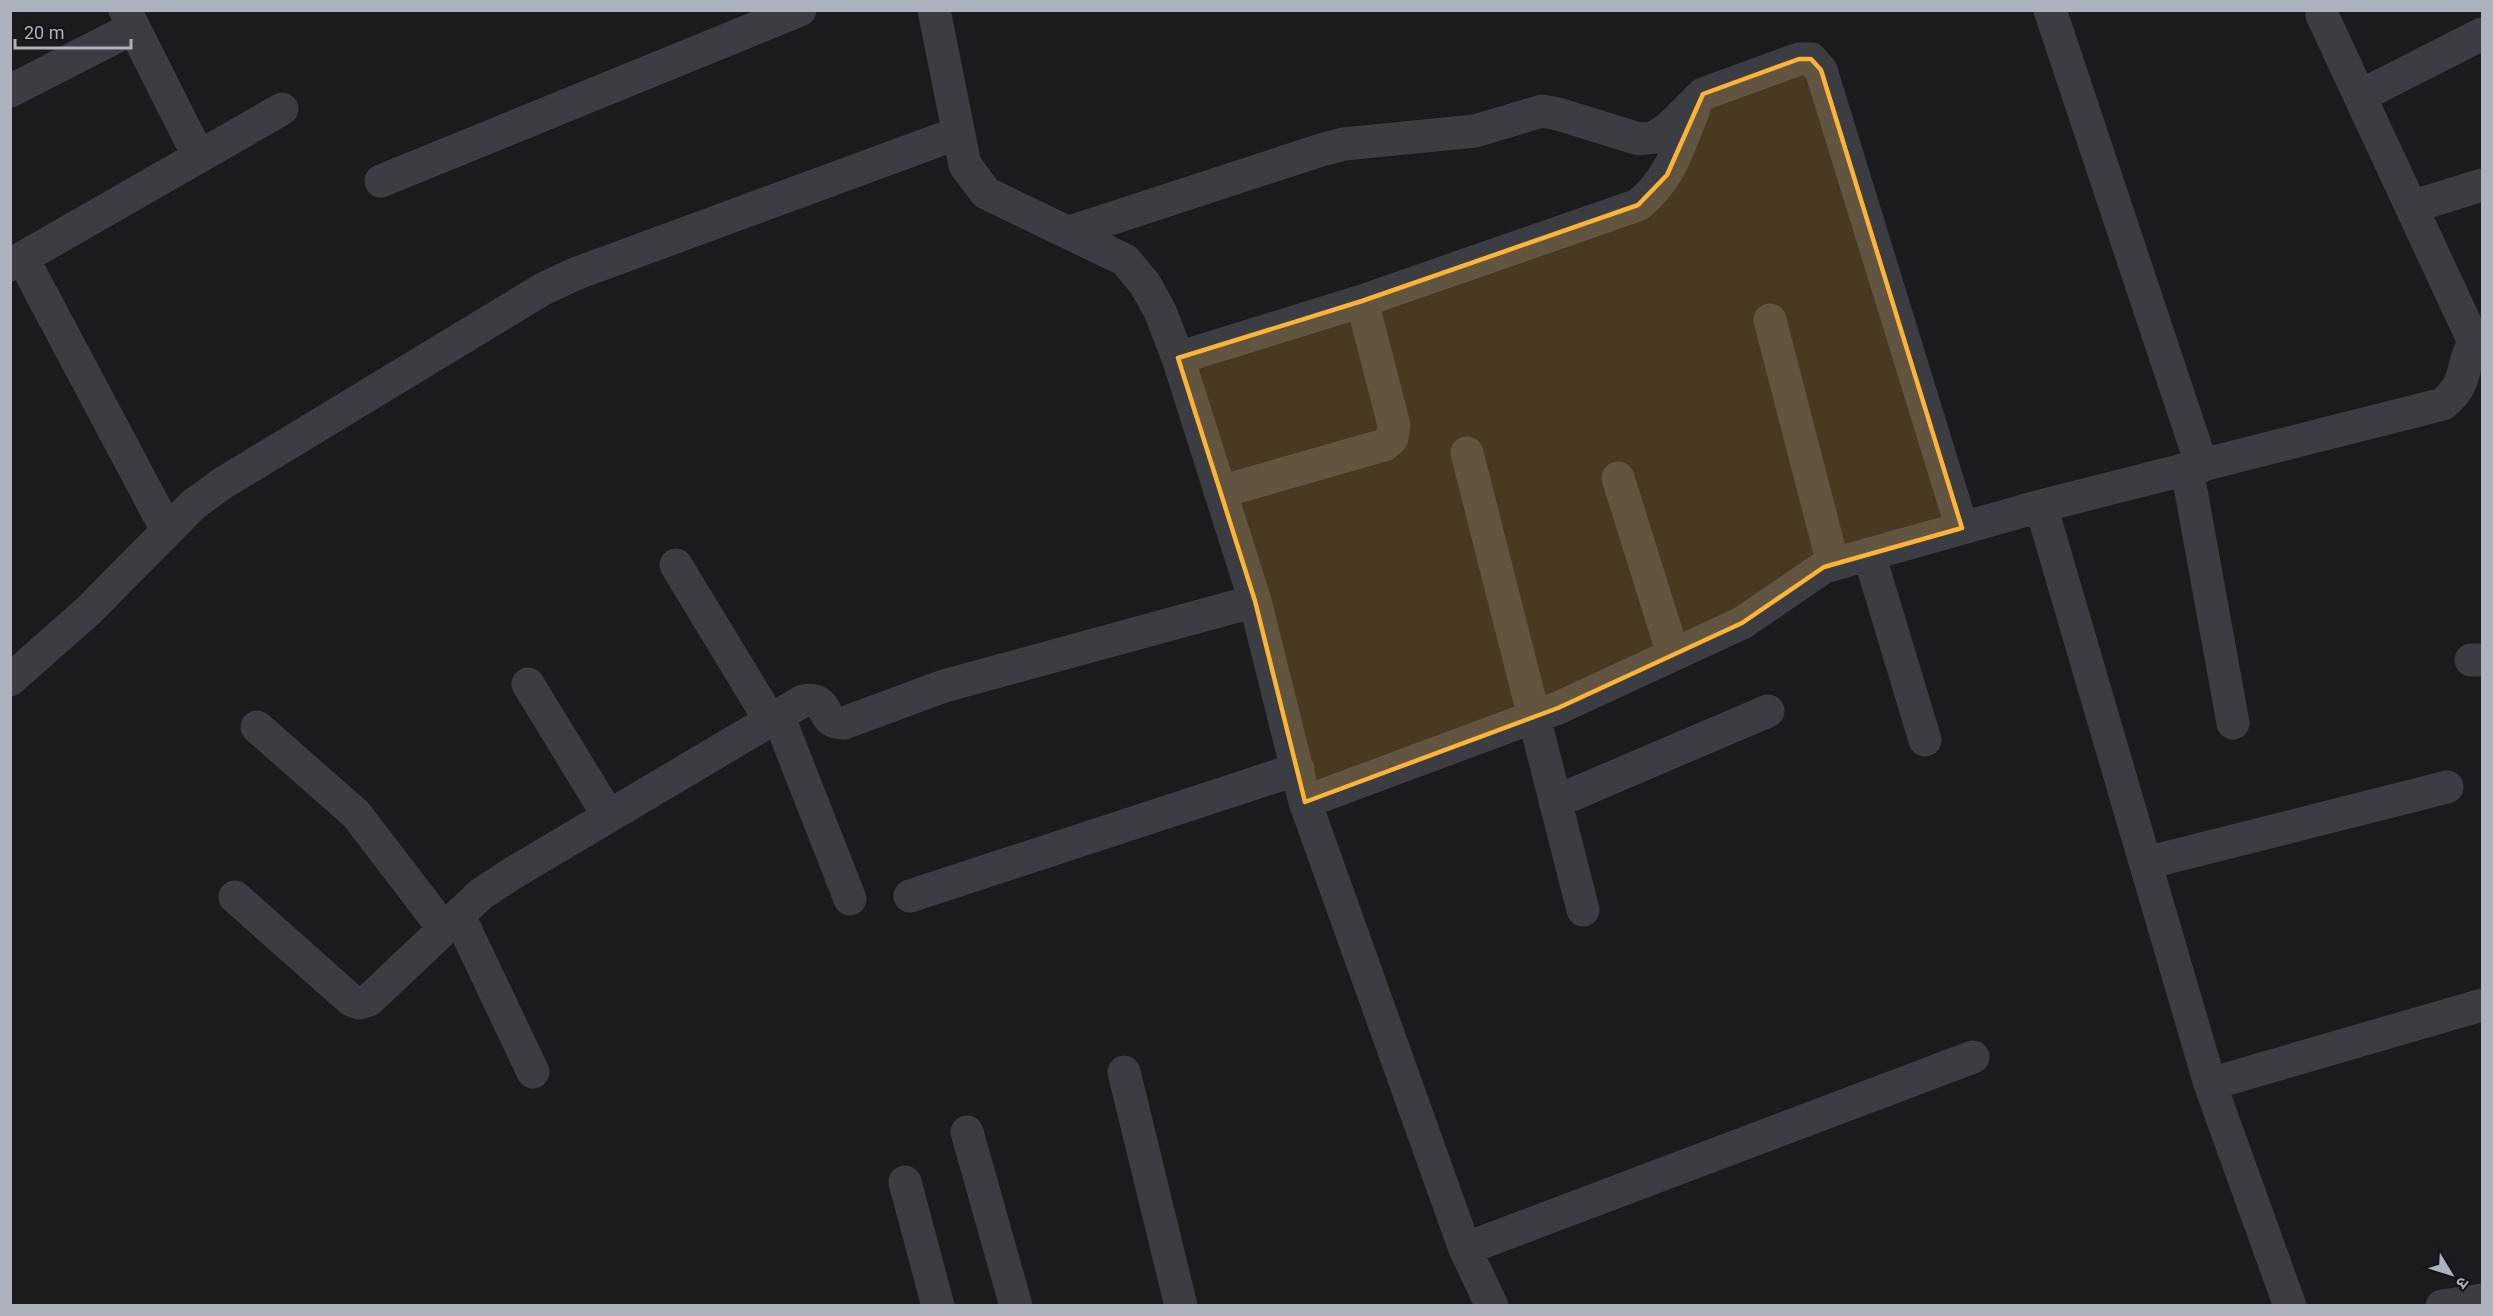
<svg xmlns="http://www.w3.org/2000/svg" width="2493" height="1316" viewBox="0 0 2493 1316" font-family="Roboto,'Noto Sans Devanagari',sans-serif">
<rect width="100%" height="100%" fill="#1b1b1d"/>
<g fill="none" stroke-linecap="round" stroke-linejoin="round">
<!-- minor -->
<path stroke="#3b3d43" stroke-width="33" d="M125,10L199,157
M934,10L965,165L986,193L1125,260L1145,284L1160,311L1178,358L1255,601L1305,802L1465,1249L1492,1306
M2050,10L2202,466
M2322,15L2475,344
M10,91L133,28
M2360,96L2482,34
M381,181L800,10
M2411,207L2482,185
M1070,232L1321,150L1344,144L1475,131L1542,111L1558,114L1639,139L1655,137L1669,128L1703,94L1799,59H1811L1821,70L1962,528
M23,259L167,530
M10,265L282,109
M1770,320L1833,564
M1178,358L1362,301L1638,205C1670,180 1679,146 1694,109
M1467,453L1583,910
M2187,469L2233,723
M1618,478L1673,654
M1220,492L1384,445L1392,438L1394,425L1362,301
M2041,506L2210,1084L2290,1306
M1869,554L1925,740
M676,565L770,720
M2471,660H2482
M10,680L88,611L194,504L223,483L543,289L575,274L958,133
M528,684L608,815
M778,715L850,899
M257,727L356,814L444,929
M1305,802L1558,708L1742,623L1824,567L2041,506L2443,404C2451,397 2457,391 2461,381C2467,365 2465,348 2482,340
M1555,802L1768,711
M2146,863L2447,787
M910,896L1298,769
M235,897L351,1000L359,1003L369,1000L481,894L513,873L803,701C834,697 817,724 844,723L944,686L1255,601
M459,916L533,1072
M1124,1072L1181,1306
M2210,1084L2482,1005
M967,1132L1016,1306
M905,1182L938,1306
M1465,1249L1973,1057
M2442,1306L2482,1300"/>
</g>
<!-- marked area -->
<path fill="#fbb435" fill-opacity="0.2" stroke="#fbb435" stroke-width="4.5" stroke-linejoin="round" d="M1799,59H1811L1821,70L1962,528L1824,567L1742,623L1558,708L1305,802L1255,601L1178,358L1362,301L1638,205L1667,175L1703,94Z"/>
<!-- border -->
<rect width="2493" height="1316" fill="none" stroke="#adb2bd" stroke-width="24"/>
<!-- north arrow -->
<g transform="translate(2451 1274) rotate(128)" stroke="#161618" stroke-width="4.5" paint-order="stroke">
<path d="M0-4.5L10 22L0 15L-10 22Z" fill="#adb2bd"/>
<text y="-9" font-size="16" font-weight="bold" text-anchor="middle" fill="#adb2bd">उ</text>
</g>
<!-- scale -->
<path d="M15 39v9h116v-9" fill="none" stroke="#adb2bd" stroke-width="3"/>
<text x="24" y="39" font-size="18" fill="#adb2bd" stroke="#161618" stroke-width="4.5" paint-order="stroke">20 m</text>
</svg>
